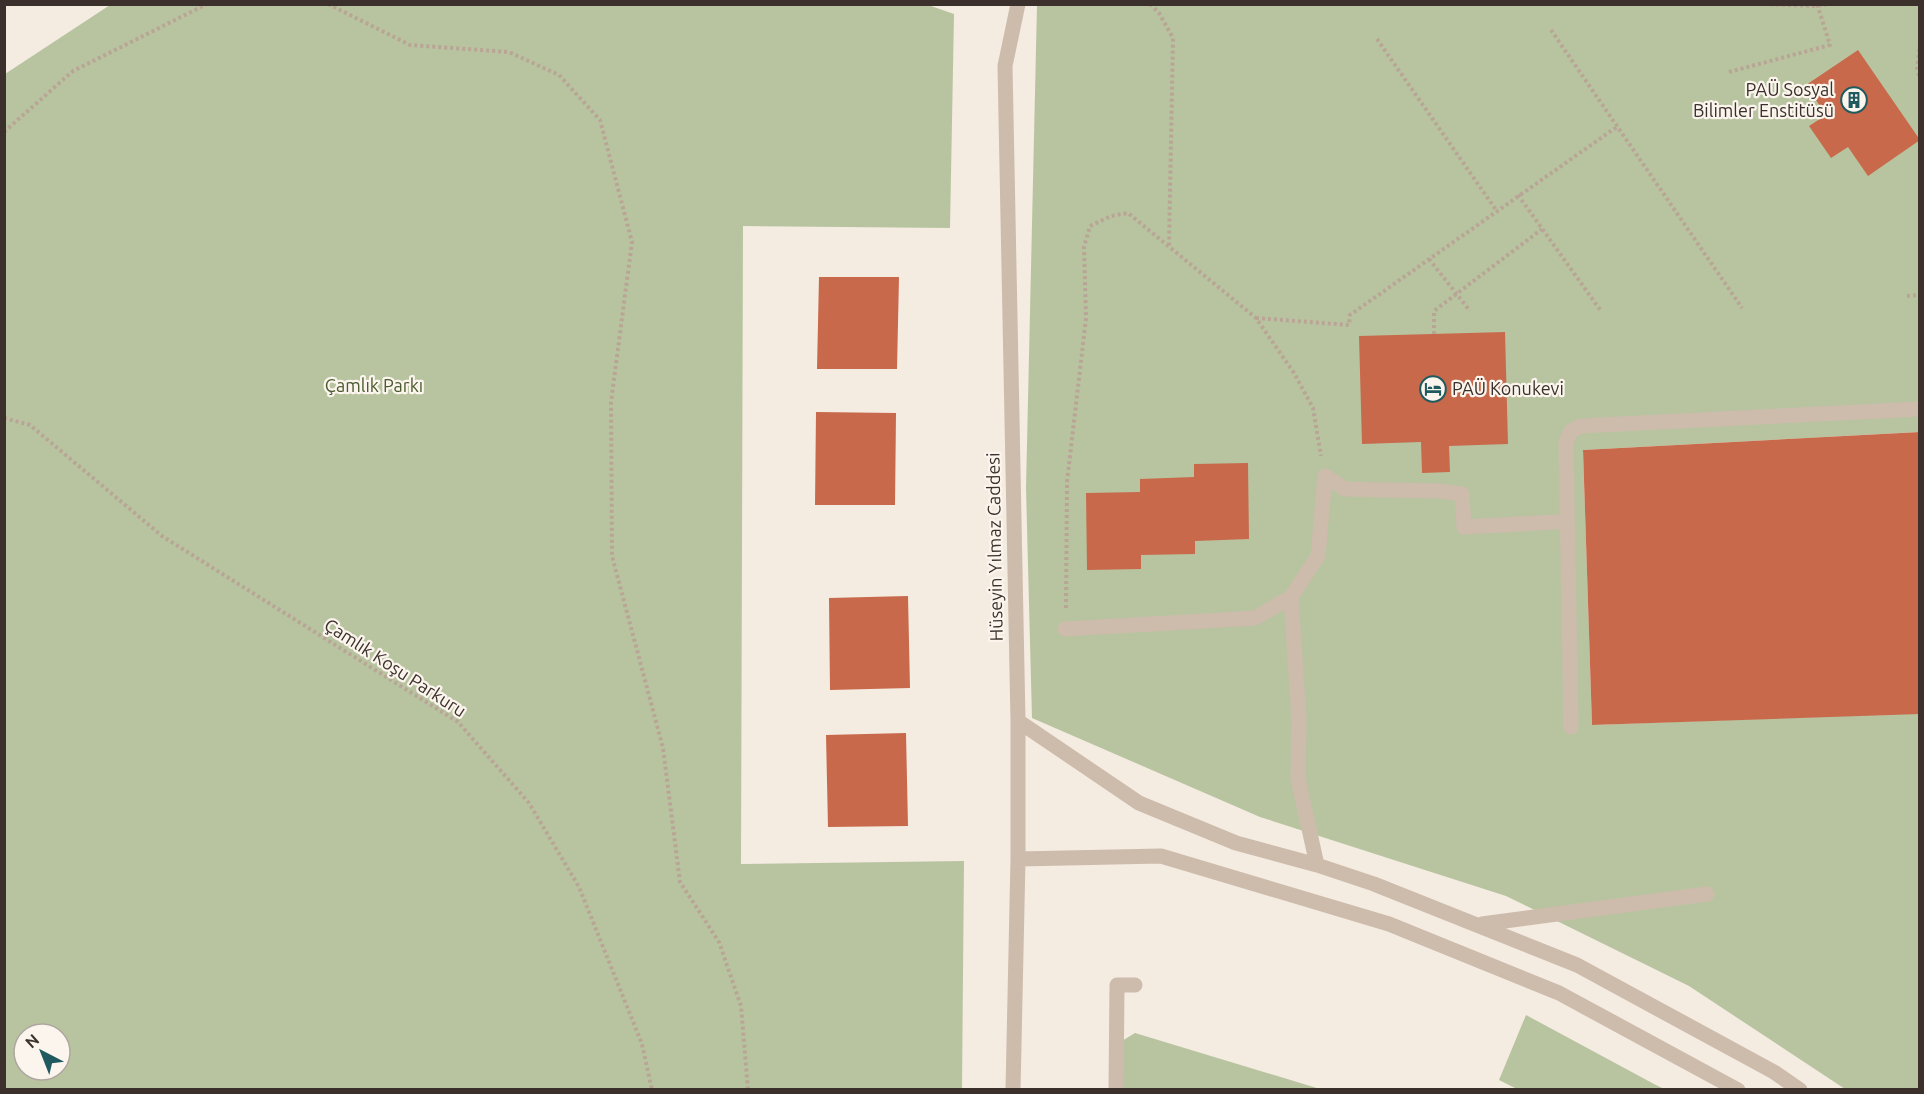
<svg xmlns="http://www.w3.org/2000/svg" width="1924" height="1094" viewBox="0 0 1924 1094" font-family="Ubuntu,sans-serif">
<rect width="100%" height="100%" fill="#f4ebe1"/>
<!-- green -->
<path fill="#b8c4a0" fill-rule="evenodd" d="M928,5L954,14L950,228L743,226L741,864L964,861L962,1089H5V74L110,5ZM24,1034H60V1070H24Z
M1037,5H1919V432L1583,450L1592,725L1919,713V1089H1845L1689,986L1506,896L1260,817L1032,718L1026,488Z
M1526,1015L1654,1084L1664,1089H1517L1499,1080Z
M1135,1033L1320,1089L1117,1090V1044Z"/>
<!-- building -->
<path fill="#c8694b" d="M1858,50L1920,140L1868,176L1848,147L1831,158L1809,126L1826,115L1806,85Z
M819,277H899L897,369H817Z
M1505,332L1508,444L1449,446L1450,472L1422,473L1421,442L1362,444L1359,336Z
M816,412L896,413L895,505H815Z
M1920,432V714L1592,725L1583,450Z
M1248,463L1249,539L1195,541V554L1141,555V569L1087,570L1086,493L1140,492V479L1194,477V464Z
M908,596L910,688L830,690L829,598Z
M906,733L908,826L828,827L826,735Z"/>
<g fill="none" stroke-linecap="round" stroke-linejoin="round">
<!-- path -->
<path stroke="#b9a596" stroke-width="4" stroke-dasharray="3 3" stroke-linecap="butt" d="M328,4L410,45L509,52L559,75L600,120L632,242L611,402L612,556L663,748L680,882L719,942L741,1006L748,1090
M1150,4L1159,13L1173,38L1169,246
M1764,4L1817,6L1828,4
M1551,30L1742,308
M1377,39L1496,210
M1920,43L1917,70L1920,77
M1729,72L1830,45L1817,4
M4,132L73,71L207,4
M1518,195L1601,311
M1429,259L1470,311
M1907,296L1920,295
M1256,318L1349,325L1350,315L1618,126
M1434,334V311L1542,229
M4,418L30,425L162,536L458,722L529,803L579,887L642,1044L652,1090
M1066,608L1067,482L1086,318L1084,247L1090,226L1111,216L1128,213L1256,318L1294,373L1313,408L1321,456"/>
<!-- minor -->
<path stroke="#cdbbac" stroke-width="15" d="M1291,597L1299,720L1298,779L1317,865
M1065,629L1255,618L1291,597L1318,556L1325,476L1345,489L1439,491L1462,494L1464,527L1556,522
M1018,721L1139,803L1236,843L1317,865L1374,884L1577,965L1774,1072L1800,1090
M1571,727L1566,443L1570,432L1580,426L1920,409
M1018,859L1161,856L1389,924L1559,993L1738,1090
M1482,924L1707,894
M1013,1090L1018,859V721L1005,66L1018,4
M1116,1090L1117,985H1135"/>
</g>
<!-- icons -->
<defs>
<g id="building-ring" transform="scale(1.35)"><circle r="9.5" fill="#fbf5ee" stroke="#1f5a5e" stroke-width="1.5"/><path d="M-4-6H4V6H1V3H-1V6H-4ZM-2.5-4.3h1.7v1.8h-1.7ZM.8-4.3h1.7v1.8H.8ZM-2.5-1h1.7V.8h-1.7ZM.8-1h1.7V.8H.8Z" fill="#1f5a5e"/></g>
<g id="hotel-ring" transform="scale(1.35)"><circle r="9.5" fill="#fbf5ee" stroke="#1f5a5e" stroke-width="1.5"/><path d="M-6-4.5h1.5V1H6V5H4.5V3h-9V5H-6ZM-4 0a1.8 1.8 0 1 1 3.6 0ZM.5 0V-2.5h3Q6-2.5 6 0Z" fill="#1f5a5e"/></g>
</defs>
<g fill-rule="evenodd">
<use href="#building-ring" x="1854" y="100"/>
<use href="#hotel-ring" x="1433" y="389"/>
</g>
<g text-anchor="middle" stroke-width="4.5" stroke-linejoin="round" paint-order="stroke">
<!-- poi labels -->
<g font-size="18" fill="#3b302b" stroke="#fbf5ee" text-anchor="end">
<text x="1834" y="96">PAÜ Sosyal<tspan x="1834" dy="21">Bilimler Enstitüsü</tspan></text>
<text x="1452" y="395" text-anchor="start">PAÜ Konukevi</text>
</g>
<!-- park labels -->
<g font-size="18" fill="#4a5a2e" stroke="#fbf5ee">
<text x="374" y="392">Çamlık Parkı</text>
</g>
<!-- street labels -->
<g font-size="18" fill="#3b302b" stroke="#fbf5ee">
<text transform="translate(995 547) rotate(-91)" y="6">Hüseyin Yılmaz Caddesi</text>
<text transform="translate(395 668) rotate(33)" y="6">Çamlık Koşu Parkuru</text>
</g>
</g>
<!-- border -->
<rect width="1924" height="1094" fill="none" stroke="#3b302b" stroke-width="12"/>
<!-- north arrow -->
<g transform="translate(42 1052) rotate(318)"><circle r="28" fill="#fbf5ee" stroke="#aea6a0" stroke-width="1.5"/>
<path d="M0-4.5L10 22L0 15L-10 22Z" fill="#1f5a5e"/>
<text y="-9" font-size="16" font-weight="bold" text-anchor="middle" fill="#3b302b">N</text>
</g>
</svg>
